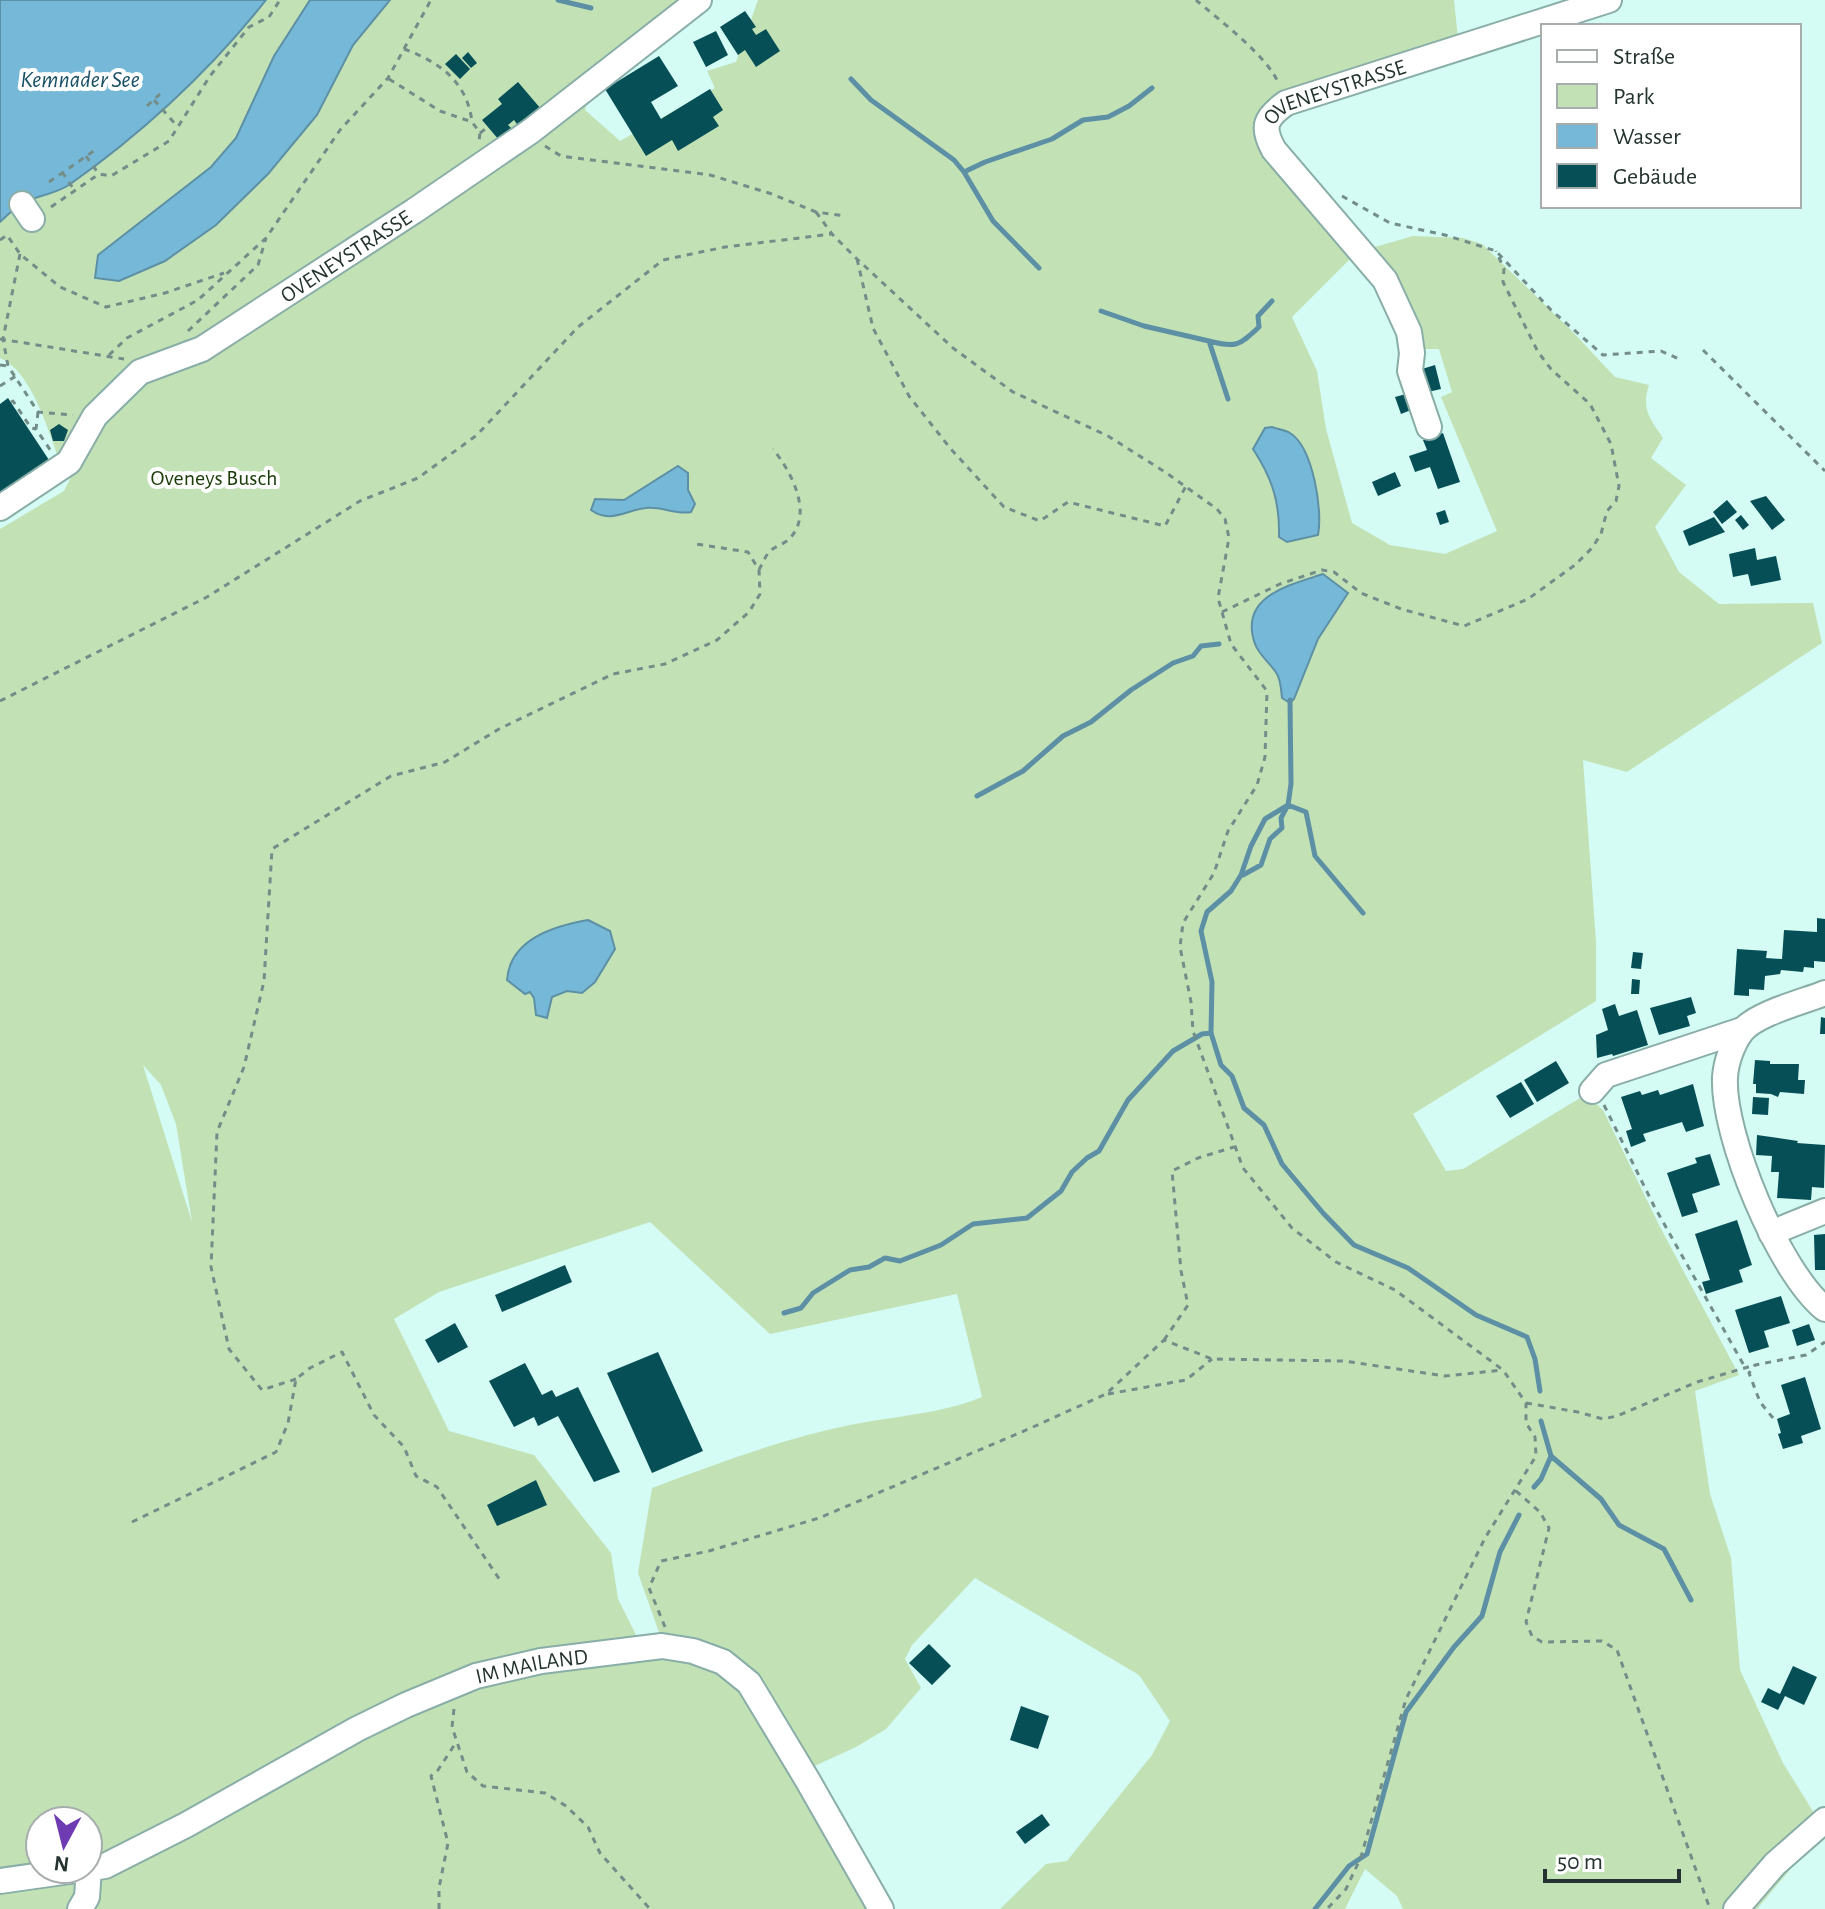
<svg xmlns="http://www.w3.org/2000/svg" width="1825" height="1909" viewBox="0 0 1825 1909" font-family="'Alegreya Sans',sans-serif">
<rect width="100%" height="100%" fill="#d4fbf4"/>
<!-- green -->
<path fill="#c2e2b6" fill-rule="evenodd" d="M266,0H310L274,56L236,138L211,167L98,255L268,174L317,115L353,45L390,0H688L597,65L585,110L620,141L715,88L707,71L736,62L758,0H1454L1458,38L1259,113L1356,253L1292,317L1317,371L1326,429L1352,523L1390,545L1445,554L1497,531L1441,397L1452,392L1439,349H1417L1368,249L1413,236L1463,238L1482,244L1570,329L1615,377L1649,385C1641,409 1650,419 1663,438L1651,458L1686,485L1655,527L1679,572L1719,604L1813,603L1822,643L1627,772L1583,760L1596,942V1001L1413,1114L1446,1171L1463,1169L1580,1098L1593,1101L1603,1110L1660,1227L1739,1375L1695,1391L1710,1494L1731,1558L1740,1670L1783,1763L1824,1829L1757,1909H1403L1397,1896L1365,1869L1345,1909H1000L1046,1864L1067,1861L1152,1755L1170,1721L1139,1675L975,1578L912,1645L905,1659L921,1688L886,1729L856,1747L795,1775L869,1909H81L99,1864L68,1909H0V529L64,491L77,465L59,459C47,428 32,372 0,358V222C14,210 26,199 45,196L248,23ZM143,1065L161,1085L176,1124L192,1222ZM650,1222L770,1334L957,1294L982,1397C941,1414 894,1416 850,1425C782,1439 718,1463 652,1488L638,1573L661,1638L638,1639L618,1599L611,1553L534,1455L449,1431L394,1319L439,1292ZM40,1821H88V1869H40Z"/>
<!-- water -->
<path fill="#75b8d7" stroke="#5d90a5" stroke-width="2" d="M0,0H266C209,72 144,132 69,185C58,192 47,194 35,198C21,201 10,213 0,222Z
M310,0H390L353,45L317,115L268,174L216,225L165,261L119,281L95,278L98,255L211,167L236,138L274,56Z
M1272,427C1277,429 1285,430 1290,433C1313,447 1323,511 1318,535L1287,542L1279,537C1280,502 1272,478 1253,449L1265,428Z
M678,466L688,473V490L695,504L691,512C676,515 661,506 646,508C626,510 610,524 591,510L595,499L624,500Z
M1323,574L1348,593L1318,639L1294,699L1290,703L1282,698C1281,690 1281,681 1277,674C1271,664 1259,655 1255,644C1238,596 1290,585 1323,574Z
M588,920L610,931L615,949L595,982L582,993L567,991L552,997L547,1018L536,1015L534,998L530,992L525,994L507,980C510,939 554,926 588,920Z"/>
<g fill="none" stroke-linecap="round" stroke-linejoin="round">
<!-- stream -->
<path stroke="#5d90a5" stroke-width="5" d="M558,0L591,8
M851,79L871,100L954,160L964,172L993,221L1039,268
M964,172L985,162L1052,139L1083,120L1108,117L1129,106L1152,88
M1101,311L1144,326L1209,341L1228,399
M1209,341C1235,348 1239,346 1259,327L1258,316L1272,301
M1290,700L1291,784L1288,805L1265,819L1251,846L1241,875L1231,891L1207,912L1201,931L1212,982L1211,1033L1221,1065L1232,1076L1244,1108L1264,1125L1282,1164L1323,1213L1354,1245L1408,1268L1476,1315L1527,1337L1535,1359L1540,1391
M977,796L1023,771L1063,736L1091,722L1131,690L1173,663L1193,656L1201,646L1219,644
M1243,875L1261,865L1270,839L1282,828L1281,818L1288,805L1306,812L1315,856L1363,913
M784,1313L801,1308L813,1293L850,1270L869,1267L885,1258L900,1261L941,1245L973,1224L1027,1218L1061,1191L1072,1172L1087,1158L1099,1151L1128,1100L1173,1051L1202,1034L1211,1033
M1541,1421L1551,1456
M1551,1456L1601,1499L1619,1525L1664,1549L1691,1600
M1534,1487L1541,1479L1551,1456
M1315,1909L1349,1866L1367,1854L1406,1712L1454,1647L1482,1616L1500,1552L1519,1515"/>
</g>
<!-- building -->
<path fill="#064f57" d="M745,11L756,27L752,29L756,35L766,29L780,51L756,67L745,50L738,55L720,27Z
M716,31L728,55L706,67L693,42Z
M468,52L477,63L471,68L462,58Z
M456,54L470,69L460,79L445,64Z
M659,56L678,86L651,102L661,119L710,89L723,110L713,117L719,126L678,151L672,140L646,156L605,89Z
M518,82L541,109L519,127L514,120L508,125L512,129L499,140L482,120L502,104L498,99Z
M1435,365L1441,389L1428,392L1422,369Z
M1406,394L1411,410L1401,414L1395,397Z
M8,398L49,460L0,492V404Z
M59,424L68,430L64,441H53L50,430Z
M1443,433L1460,482L1438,489L1430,467L1415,472L1409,456L1427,450L1423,440Z
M1395,472L1401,486L1378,496L1372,482Z
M1766,496L1785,520L1772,530L1750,501Z
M1727,500L1737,512L1722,524L1713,512Z
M1445,510L1449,522L1440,525L1436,513Z
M1741,515L1749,525L1743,530L1735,520Z
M1714,517L1725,532L1689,546L1683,531Z
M1755,548L1757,560L1776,556L1781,580L1751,586L1748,574L1733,577L1729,554Z
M1817,918L1825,919V962L1814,961V968L1804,967L1803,972L1781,970L1780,974L1765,976L1764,990L1749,989V996L1734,995L1737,949L1767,951L1766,958L1782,959L1784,930L1817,932Z
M1633,952L1643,953L1641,969L1631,968Z
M1632,979L1640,980L1639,994H1631Z
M1691,997L1696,1013L1687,1016L1690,1026L1659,1035L1650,1008Z
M1615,1004L1619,1016L1637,1010L1648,1045L1613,1056L1612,1054L1597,1058L1596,1035L1608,1030L1602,1009Z
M1821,1017L1825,1018V1034H1820Z
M1755,1060L1770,1061V1064H1799L1798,1080H1805L1804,1094L1780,1092L1778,1097L1771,1094L1756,1093V1084H1753Z
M1556,1061L1569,1083L1537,1102L1524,1080Z
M1521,1082L1534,1104L1510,1118L1496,1096Z
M1693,1084L1704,1126L1686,1132L1682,1122L1643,1134L1646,1141L1631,1147L1626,1131L1632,1129L1621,1097L1640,1091L1642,1095L1658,1090L1660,1095Z
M1753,1097L1769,1098L1768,1115L1752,1114Z
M1757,1135L1798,1141L1797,1143L1825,1145L1824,1188L1812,1187L1811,1200L1777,1198L1779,1172H1771L1772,1156L1756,1155Z
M1710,1154L1720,1185L1692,1194L1698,1212L1682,1217L1667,1173L1697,1163L1695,1158Z
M1737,1220L1752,1265L1739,1270L1743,1282L1706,1294L1702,1282L1710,1280L1695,1234Z
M1825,1234V1270H1815L1814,1235Z
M565,1265L572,1282L502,1312L495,1295Z
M1781,1296L1790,1323L1764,1331L1769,1347L1749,1353L1735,1310Z
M455,1323L468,1347L438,1363L425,1340Z
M1809,1324L1815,1340L1797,1346L1792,1330Z
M658,1352L703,1451L652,1473L607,1373Z
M525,1363L542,1395L552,1390L556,1397L578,1387L620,1472L594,1482L558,1416L538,1426L534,1417L514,1427L489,1381Z
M1805,1377L1821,1429L1801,1436L1803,1443L1783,1449L1778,1434L1781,1433L1777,1419L1790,1414L1781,1385Z
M536,1480L547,1505L497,1526L487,1505Z
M929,1644L951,1666L932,1685L909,1663Z
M1793,1666L1817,1677L1804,1705L1785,1696L1778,1710L1761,1702L1768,1688L1780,1694Z
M1021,1706L1049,1716L1038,1749L1010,1740Z
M1042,1814L1050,1825L1025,1844L1016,1832Z"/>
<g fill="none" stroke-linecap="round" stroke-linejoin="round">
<!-- minor casing -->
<g stroke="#89ada7" stroke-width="28">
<g id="minor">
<path d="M22,204L32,219"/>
<path id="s1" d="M1429,427L1410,371L1412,353L1409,332L1385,280L1274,150C1261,127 1265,118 1286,103L1609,0"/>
<path id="s2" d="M0,508L69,462L95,416L140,372L202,349L414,211L531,131L699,0"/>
<path d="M1825,993C1803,1002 1757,1013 1742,1031C1733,1042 1726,1062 1725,1077C1722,1135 1779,1272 1825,1309"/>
<path d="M1592,1091L1606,1075L1742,1030"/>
<path d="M1771,1233L1825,1211"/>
<path id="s3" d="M0,1881L105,1866L186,1825L357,1729L406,1705L476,1676L541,1661L662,1646L693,1651L723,1662L749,1683L808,1781L881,1909"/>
<path d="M80,1909L87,1897L89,1869"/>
<path d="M1736,1909L1775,1864L1825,1820"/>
</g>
</g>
<!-- path -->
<path stroke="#738d88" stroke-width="3" stroke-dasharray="6 6" stroke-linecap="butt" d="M1196,0C1219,20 1270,58 1279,85
M404,49C439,62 467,81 472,122
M389,79L440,111L472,122L480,133L479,141
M154,100L178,127
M147,106L160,94
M480,133L488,127
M545,146L561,156L710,175L769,193L816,212L846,216
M86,156L98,173
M62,172L75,191
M49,182L98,148
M1342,196L1390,223L1445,235L1496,251L1551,310L1603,355L1661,351L1679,359
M51,207L99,174L111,176L169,141L210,76L249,27L269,17L280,0
M816,212L832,234L857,259L953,348L1013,392L1108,436L1165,472L1217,509L1225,519L1229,538L1218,598L1231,644L1267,691L1265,757L1257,785L1228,831L1214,873L1183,923L1180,947L1191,1002L1193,1031L1243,1168L1292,1228L1336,1262L1395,1290L1503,1370L1526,1403V1423L1535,1437L1536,1456L1485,1538L1406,1699L1361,1857L1346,1889L1327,1909
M0,240L7,235L20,254L60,287L106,307L165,293L224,273
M20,254L3,339L8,366L38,412L73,415
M857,259L873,328L909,396L950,448L1004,507L1040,521L1068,502L1165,526L1186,486
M188,331L258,265L266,238
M0,339L124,359
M1703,350L1825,471
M109,355L127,338L198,300L266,238L340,130L388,78L431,0
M0,365L8,366
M0,386L16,376
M11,402L13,401L31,428L36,429
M38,412L36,429L51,451
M759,570C762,564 765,557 769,552C775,546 785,544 790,538C814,513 790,470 773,449
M1222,612L1280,584L1322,570L1334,572L1361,593L1401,609L1464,626L1528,599L1575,565L1592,548L1601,534L1607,511L1616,501L1619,486L1611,444L1590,404L1551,369L1538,352L1503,282L1504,269L1496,251
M0,701L207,597L360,501L418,478L477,435L578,327L663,260L725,247L832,234
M1604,1105L1654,1206L1746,1369
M1164,1340L1188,1305L1181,1271L1172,1171L1198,1158L1234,1147
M296,1379L262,1390L229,1349L211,1267L217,1132L244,1067L264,981L272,849L391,776L445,762L499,729L613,674L665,664L717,640L749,612L760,594L759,570L748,552L696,544
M1108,1394L1186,1380L1212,1359
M1526,1403L1578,1412L1603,1419L1617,1416L1697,1382L1755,1365
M1773,1418L1760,1402L1749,1373L1755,1365L1806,1355L1825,1342
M1516,1491L1540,1512L1549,1528L1526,1622L1532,1636L1542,1642L1602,1641L1617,1650L1710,1909
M132,1522L276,1452L288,1423L296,1379L310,1368L342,1352L374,1415L404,1447L416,1476L437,1487L500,1580
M665,1627L649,1588L661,1561L709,1551L819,1518L1024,1431L1106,1394L1164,1340L1212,1359L1344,1361L1445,1376L1503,1370
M454,1709L452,1727L467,1772L483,1786L545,1793L566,1806L588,1827L600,1853L650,1909
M439,1909V1888L448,1843L431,1776L438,1770L457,1741"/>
<!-- minor -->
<use href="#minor" stroke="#fff" stroke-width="24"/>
</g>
<g text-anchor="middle" stroke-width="8" stroke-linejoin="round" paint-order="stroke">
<!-- street labels -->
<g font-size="22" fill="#243330" stroke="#fff">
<text dy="8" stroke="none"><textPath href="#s1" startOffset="432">OVENEYSTRASSE</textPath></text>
<text dy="8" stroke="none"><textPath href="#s2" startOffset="436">OVENEYSTRASSE</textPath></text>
<text dy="8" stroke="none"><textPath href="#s3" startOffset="580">IM MAILAND</textPath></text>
</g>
<!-- park labels -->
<g font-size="22" fill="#1a3c06" stroke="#fff">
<text x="214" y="485">Oveneys Busch</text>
</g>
<!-- water labels -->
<g font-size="24" font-style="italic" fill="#1b5167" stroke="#fff">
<text x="80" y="87">Kemnader See</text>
</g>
</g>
<!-- legend -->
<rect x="1541" y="24" width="260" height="184" fill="#ffffff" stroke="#a7adac" stroke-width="2"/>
<rect x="1557" y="50" width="40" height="12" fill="#ffffff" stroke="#a7adac" stroke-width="2"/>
<text x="1613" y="64" font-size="24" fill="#243330">Straße</text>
<rect x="1557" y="84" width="40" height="24" fill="#c2e2b6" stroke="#a7adac" stroke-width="2"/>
<text x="1613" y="104" font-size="24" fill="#243330">Park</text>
<rect x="1557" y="124" width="40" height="24" fill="#75b8d7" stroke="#a7adac" stroke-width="2"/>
<text x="1613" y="144" font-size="24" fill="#243330">Wasser</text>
<rect x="1557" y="164" width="40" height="24" fill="#064f57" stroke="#a7adac" stroke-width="2"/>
<text x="1613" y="184" font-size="24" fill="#243330">Gebäude</text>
<!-- north arrow -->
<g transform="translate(64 1845) rotate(187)"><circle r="38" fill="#ffffff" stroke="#a7adac" stroke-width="2"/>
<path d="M0-6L14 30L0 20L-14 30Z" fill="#6f3bb2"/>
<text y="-12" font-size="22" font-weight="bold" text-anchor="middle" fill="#243330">N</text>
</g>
<!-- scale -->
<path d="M1545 1869v12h134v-12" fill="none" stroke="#243330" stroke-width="4"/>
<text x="1557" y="1869" font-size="24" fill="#243330" stroke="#ffffff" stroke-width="6" paint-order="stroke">50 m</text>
</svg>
